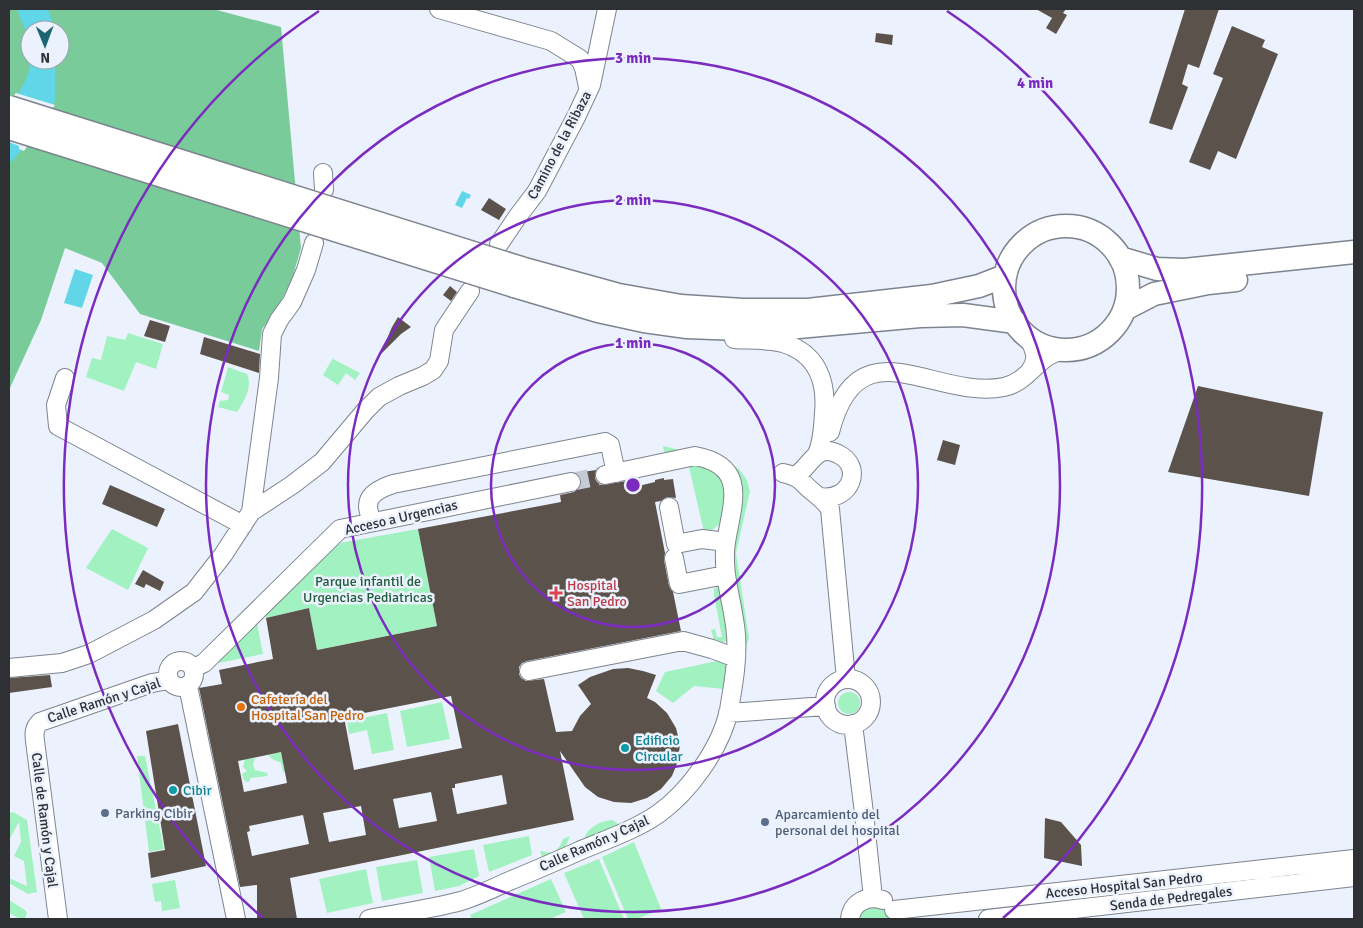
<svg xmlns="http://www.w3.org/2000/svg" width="1363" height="928" viewBox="0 0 1363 928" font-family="Signika,sans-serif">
<rect width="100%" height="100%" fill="#ebf2fd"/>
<!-- green -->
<path fill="#a1f2c0" d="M128,333L163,344L156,369L136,362L124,391L86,377L92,358L101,360L107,336L125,340Z
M333,358V359L360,373L355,380L346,373L338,385L323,375Z
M228,367L247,374C253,386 244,402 237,412L218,407L220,401L228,400L229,395L221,392Z
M663,446L680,450H709L739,469L747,480L750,491L736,553L749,638L741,660L731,584L735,474L665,456Z
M696,465C704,467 712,469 717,475C729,487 729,517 715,528C711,531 708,531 704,532L689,467Z
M112,529L148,548L128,590L86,568Z
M418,529L437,626L317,650L309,608L266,618L265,612L340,543Z
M717,587L720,590L729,634V639L721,644L715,643L711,630L715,629L717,637H722L714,595V589Z
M257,623L263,654L219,663L220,658Z
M717,661L724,662L728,667L724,689L694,686L673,703L656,691L665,672Z
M838 703a11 11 0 1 1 22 0a11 11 0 1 1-22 0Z
M442,702L450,739L407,747L400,711Z
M387,713L394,750L372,754L367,730L349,734L347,721Z
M281,752L285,771L283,772L281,763L272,759L268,755Z
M137,756H145L164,849L149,852Z
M255,758L253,765L255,770L267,773L268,776L250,778V781L247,782L244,780L242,774L247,771L243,767L245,759Z
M13,812L27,820L37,892L28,894L9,883V878L27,886L24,861L14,856L21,842L19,822L9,840V813Z
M612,820L616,822L621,828L584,840C586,828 600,821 612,820Z
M529,836L532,855L489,872L483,845Z
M570,836L563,853L545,859L542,857L540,852L542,851C553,855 559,850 563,839Z
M634,842L661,909L637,919H628L602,857Z
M474,849L479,876L459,886L435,891L429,857Z
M599,859L624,919H584L564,873Z
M417,860L423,893L382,901L376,867Z
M366,869L373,903L327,913L319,879Z
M551,879L566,912L550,919H472L470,915Z
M175,880L180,908L162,911L161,901L155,902L152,884Z
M9,900L25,910L27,913L25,918L20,919L9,913Z
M879,906L887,913L889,919H859C861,908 868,907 879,906Z"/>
<!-- forest -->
<path fill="#79cc9a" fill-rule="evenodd" d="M9,9H213L281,27L301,248L292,279L276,311L262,329L259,351L140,314L102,263L65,248L41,320L9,390ZM30,30H60V60H30Z"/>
<!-- water -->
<path fill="#60d6e8" d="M17,9H48L55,30H30V56L28,36Z
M30,60H55V101L22,150L9,164V105C19,93 31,77 30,60Z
M462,191L471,195L469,199L467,198L462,208L455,205Z
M75,269L93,275L82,308L64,303Z"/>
<!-- pier -->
<path fill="#ebf2fd" d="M16,93L55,105L24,151L19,149V146L9,142V101Z"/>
<!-- building -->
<path fill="#5b524b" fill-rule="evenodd" d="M1036,9H1066L1063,13L1067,15L1056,34L1046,28L1052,18Z
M1185,9H1219L1199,68L1188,64L1182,84L1188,87L1172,130L1149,123Z
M1232,26L1265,40L1262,47L1278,54L1236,159L1218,151L1210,170L1189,162L1223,78L1213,74Z
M876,33L893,35L892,45L875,42Z
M489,198L506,209L499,220L481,210Z
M450,286L457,292L451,301L443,295Z
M398,317L411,327L401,334L380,355L392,327Z
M150,320L170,326L165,342L144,336Z
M204,337L260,354L259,373L200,354Z
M1198,386L1323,412L1309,496L1168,472Z
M943,440L960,445L955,465L937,460Z
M596,470L595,478L597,482L602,485L633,480L634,487L655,482V480L664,478V480L673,479L676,498L667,497L661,501L655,502L665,553L664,560L669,586L673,592L681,631L527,661L522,663L519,667V674L521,678L526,681L544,679L556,732L572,731L580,716L591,704L578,685L590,677L613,669L628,668L643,671L656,675L647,698L655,702L667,713L676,728L680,744L678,761L672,776L661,789L647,798L631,803L614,802L598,797L585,787L560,751L574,820L290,878L297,919H257V885L240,887L199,688L222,684L219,670L273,659L266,618L309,608L317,650L437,626L418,529L561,502L560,495L574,492L581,486V479L576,473ZM451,696L462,748L354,770L344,717ZM281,752L287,783L244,792L238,761ZM502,775L507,804L457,814L452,788H455V784ZM431,792L437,821L399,828L393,799ZM361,806L366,835L329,842L323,813ZM303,815L309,844L252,856L247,832L250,831L249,826Z
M110,485L165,509L157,527L102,504Z
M143,570L164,582L160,591L146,584L144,588L135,584Z
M50,675L52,687L9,693V678Z
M178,724L206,866L151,878L148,853L165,850L146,731Z
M1045,818L1061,822L1081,845L1082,866L1044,858Z"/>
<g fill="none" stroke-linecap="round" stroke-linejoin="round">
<!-- minor-tunnel -->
<path stroke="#c5cbd5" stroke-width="18" stroke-dasharray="18 9" stroke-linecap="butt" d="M571,482L605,475"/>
<!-- minor casing -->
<g stroke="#7e848e" stroke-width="20">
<path id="minor" d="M439,9L551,41L580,59L584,68L588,87
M323,173L324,190
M499,244L518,216L537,191L576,117L591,85L607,9
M1028,337C1035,350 1039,359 1030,371
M734,339C749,340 768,339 783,343C817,353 827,381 824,413C823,427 823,441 817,454
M65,378L56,405L58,426L243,525
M830,432C858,321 934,401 1004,387C1029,382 1038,354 1064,350
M783,473C803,478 799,481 813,492C820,498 825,501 830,509L846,679
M794,476C810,470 814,442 838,454C864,466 851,502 820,497
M669,507L676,544L702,539L726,542
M251,512L269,378L272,334L279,320L292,302L306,270L314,243
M373,522C361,500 372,491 393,484L605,442L610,445L616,473
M674,558L679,584L725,575
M168 674a13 13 0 1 1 26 0a13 13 0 1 1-26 0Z
M9,668L62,663L89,654L154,620L194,592L223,555L251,512L292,485L322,462L365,411L379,397L399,386L423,376L433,370L439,361L444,330L470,291
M194,668L204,663L340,529L571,482
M529,671L683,641L712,649L736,658
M825 702a23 23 0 1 1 46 0a23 23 0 1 1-46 0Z
M188,686L236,919
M728,713L826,706
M853,724L864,813L873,898
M894,910L1354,859
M58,919L35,741C34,733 34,728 40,722L152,683L169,680
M369,919C400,913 431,909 461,901C477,896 492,889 507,882C531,872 555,862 579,851C605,840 635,830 658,814C689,792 721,748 729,710C733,686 738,660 736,635C734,604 721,575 726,542C732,504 749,466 695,456L605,475
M850,919C852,902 867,895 883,900
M988,919L1354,877"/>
</g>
<!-- major casing -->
<g stroke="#7e848e" stroke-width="25">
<path id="major" d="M1004 288a62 62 0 1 1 124 0a62 62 0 1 1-124 0Z
M1120,258L1157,269L1184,270L1354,252
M521,268L619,295L681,306L743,310H808L932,296L979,286L1005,276
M514,286L598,311L644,321L687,327L765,330L920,316L963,315L1015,322
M1125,309L1154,294L1208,283L1236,280"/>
</g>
<!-- minor -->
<use href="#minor" stroke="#fff" stroke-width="18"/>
<!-- major -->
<use href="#major" stroke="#fff" stroke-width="22"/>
<!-- major-bridge casing -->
<g stroke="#7e848e" stroke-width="25" stroke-linecap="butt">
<path id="major-bridge" d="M9,107L521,268
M9,128L514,286"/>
</g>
<!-- major-bridge -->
<use href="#major-bridge" stroke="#fff" stroke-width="22"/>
</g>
<!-- distance rings -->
<g fill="none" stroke="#7b2cbf" stroke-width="2.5">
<circle cx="633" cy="485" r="142"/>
<circle cx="633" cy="485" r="285"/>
<circle cx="633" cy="485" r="427"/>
<path d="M263 918A569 569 0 0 1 319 11M947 11A569 569 0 0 1 1003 918"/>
</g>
<!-- markers -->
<path fill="#e0444e" stroke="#ebf2fd" stroke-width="2" d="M553.5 585.5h5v5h5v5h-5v5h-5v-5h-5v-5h5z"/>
<circle fill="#e8710a" stroke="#ebf2fd" stroke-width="2" cx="241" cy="707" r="5"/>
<g fill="#0f9aa8" stroke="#ebf2fd" stroke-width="2">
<circle cx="625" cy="748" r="5"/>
<circle cx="173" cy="790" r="5"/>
</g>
<g fill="#5c6f8a" stroke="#ebf2fd" stroke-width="2">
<circle cx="105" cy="813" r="5"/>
<circle cx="765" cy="822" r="5"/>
</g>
<g text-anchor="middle" stroke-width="5" stroke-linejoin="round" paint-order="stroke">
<!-- street labels -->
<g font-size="14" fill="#2e3034" stroke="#ebf2fd">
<text transform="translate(559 145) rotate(-62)" y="5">Camino de la Ribaza</text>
<text transform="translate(401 517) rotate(-13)" y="5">Acceso a Urgencias</text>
<text transform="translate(104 700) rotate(-18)" y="5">Calle Ramón y Cajal</text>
<text transform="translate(45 820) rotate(83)" y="5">Calle de Ramón y Cajal</text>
<text transform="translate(594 843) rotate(-24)" y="5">Calle Ramón y Cajal</text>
<text transform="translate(1124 885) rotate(-6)" y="5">Acceso Hospital San Pedro</text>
<text transform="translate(1171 898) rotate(-7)" y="5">Senda de Pedregales</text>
</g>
<!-- park labels -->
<g font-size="14" fill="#1f5c3b" stroke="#ebf2fd">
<text x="368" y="586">Parque infantil de<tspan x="368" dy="16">Urgencias Pediatricas</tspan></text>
</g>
<!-- health labels -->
<g font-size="14" fill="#be3a42" stroke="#ebf2fd" text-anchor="start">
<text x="567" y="590">Hospital<tspan x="567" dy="16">San Pedro</tspan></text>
</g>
<!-- food labels -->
<g font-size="14" fill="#c56008" stroke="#ebf2fd" text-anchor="start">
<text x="251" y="704">Cafetería del<tspan x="251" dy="16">Hospital San Pedro</tspan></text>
</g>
<!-- culture labels -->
<g font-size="14" fill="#0d838f" stroke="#ebf2fd" text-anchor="start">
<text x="635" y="745">Edificio<tspan x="635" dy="16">Circular</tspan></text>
<text x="183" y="795">Cibir</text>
</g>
<!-- service labels -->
<g font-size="14" fill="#4e5e75" stroke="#ebf2fd" text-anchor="start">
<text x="115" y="818">Parking Cibir</text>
<text x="775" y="819">Aparcamiento del<tspan x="775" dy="16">personal del hospital</tspan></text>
</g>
</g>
<circle cx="633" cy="485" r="8" fill="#7b2cbf" stroke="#ebf2fd" stroke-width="2.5"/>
<g font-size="15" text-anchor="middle" font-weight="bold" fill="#7b2cbf" stroke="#ebf2fd" stroke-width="5" stroke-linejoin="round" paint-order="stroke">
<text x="633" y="63">3 min</text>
<text x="1035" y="88">4 min</text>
<text x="633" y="205">2 min</text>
<text x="633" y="348">1 min</text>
</g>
<!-- border -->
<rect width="1363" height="928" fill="none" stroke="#2e3034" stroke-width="20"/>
<!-- north arrow -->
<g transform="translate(45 45) rotate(179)"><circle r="24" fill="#ebf2fd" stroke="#9fa4ad"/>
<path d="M0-4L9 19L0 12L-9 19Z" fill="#1b6670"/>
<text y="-8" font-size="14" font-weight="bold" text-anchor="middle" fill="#2e3034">N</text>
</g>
</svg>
